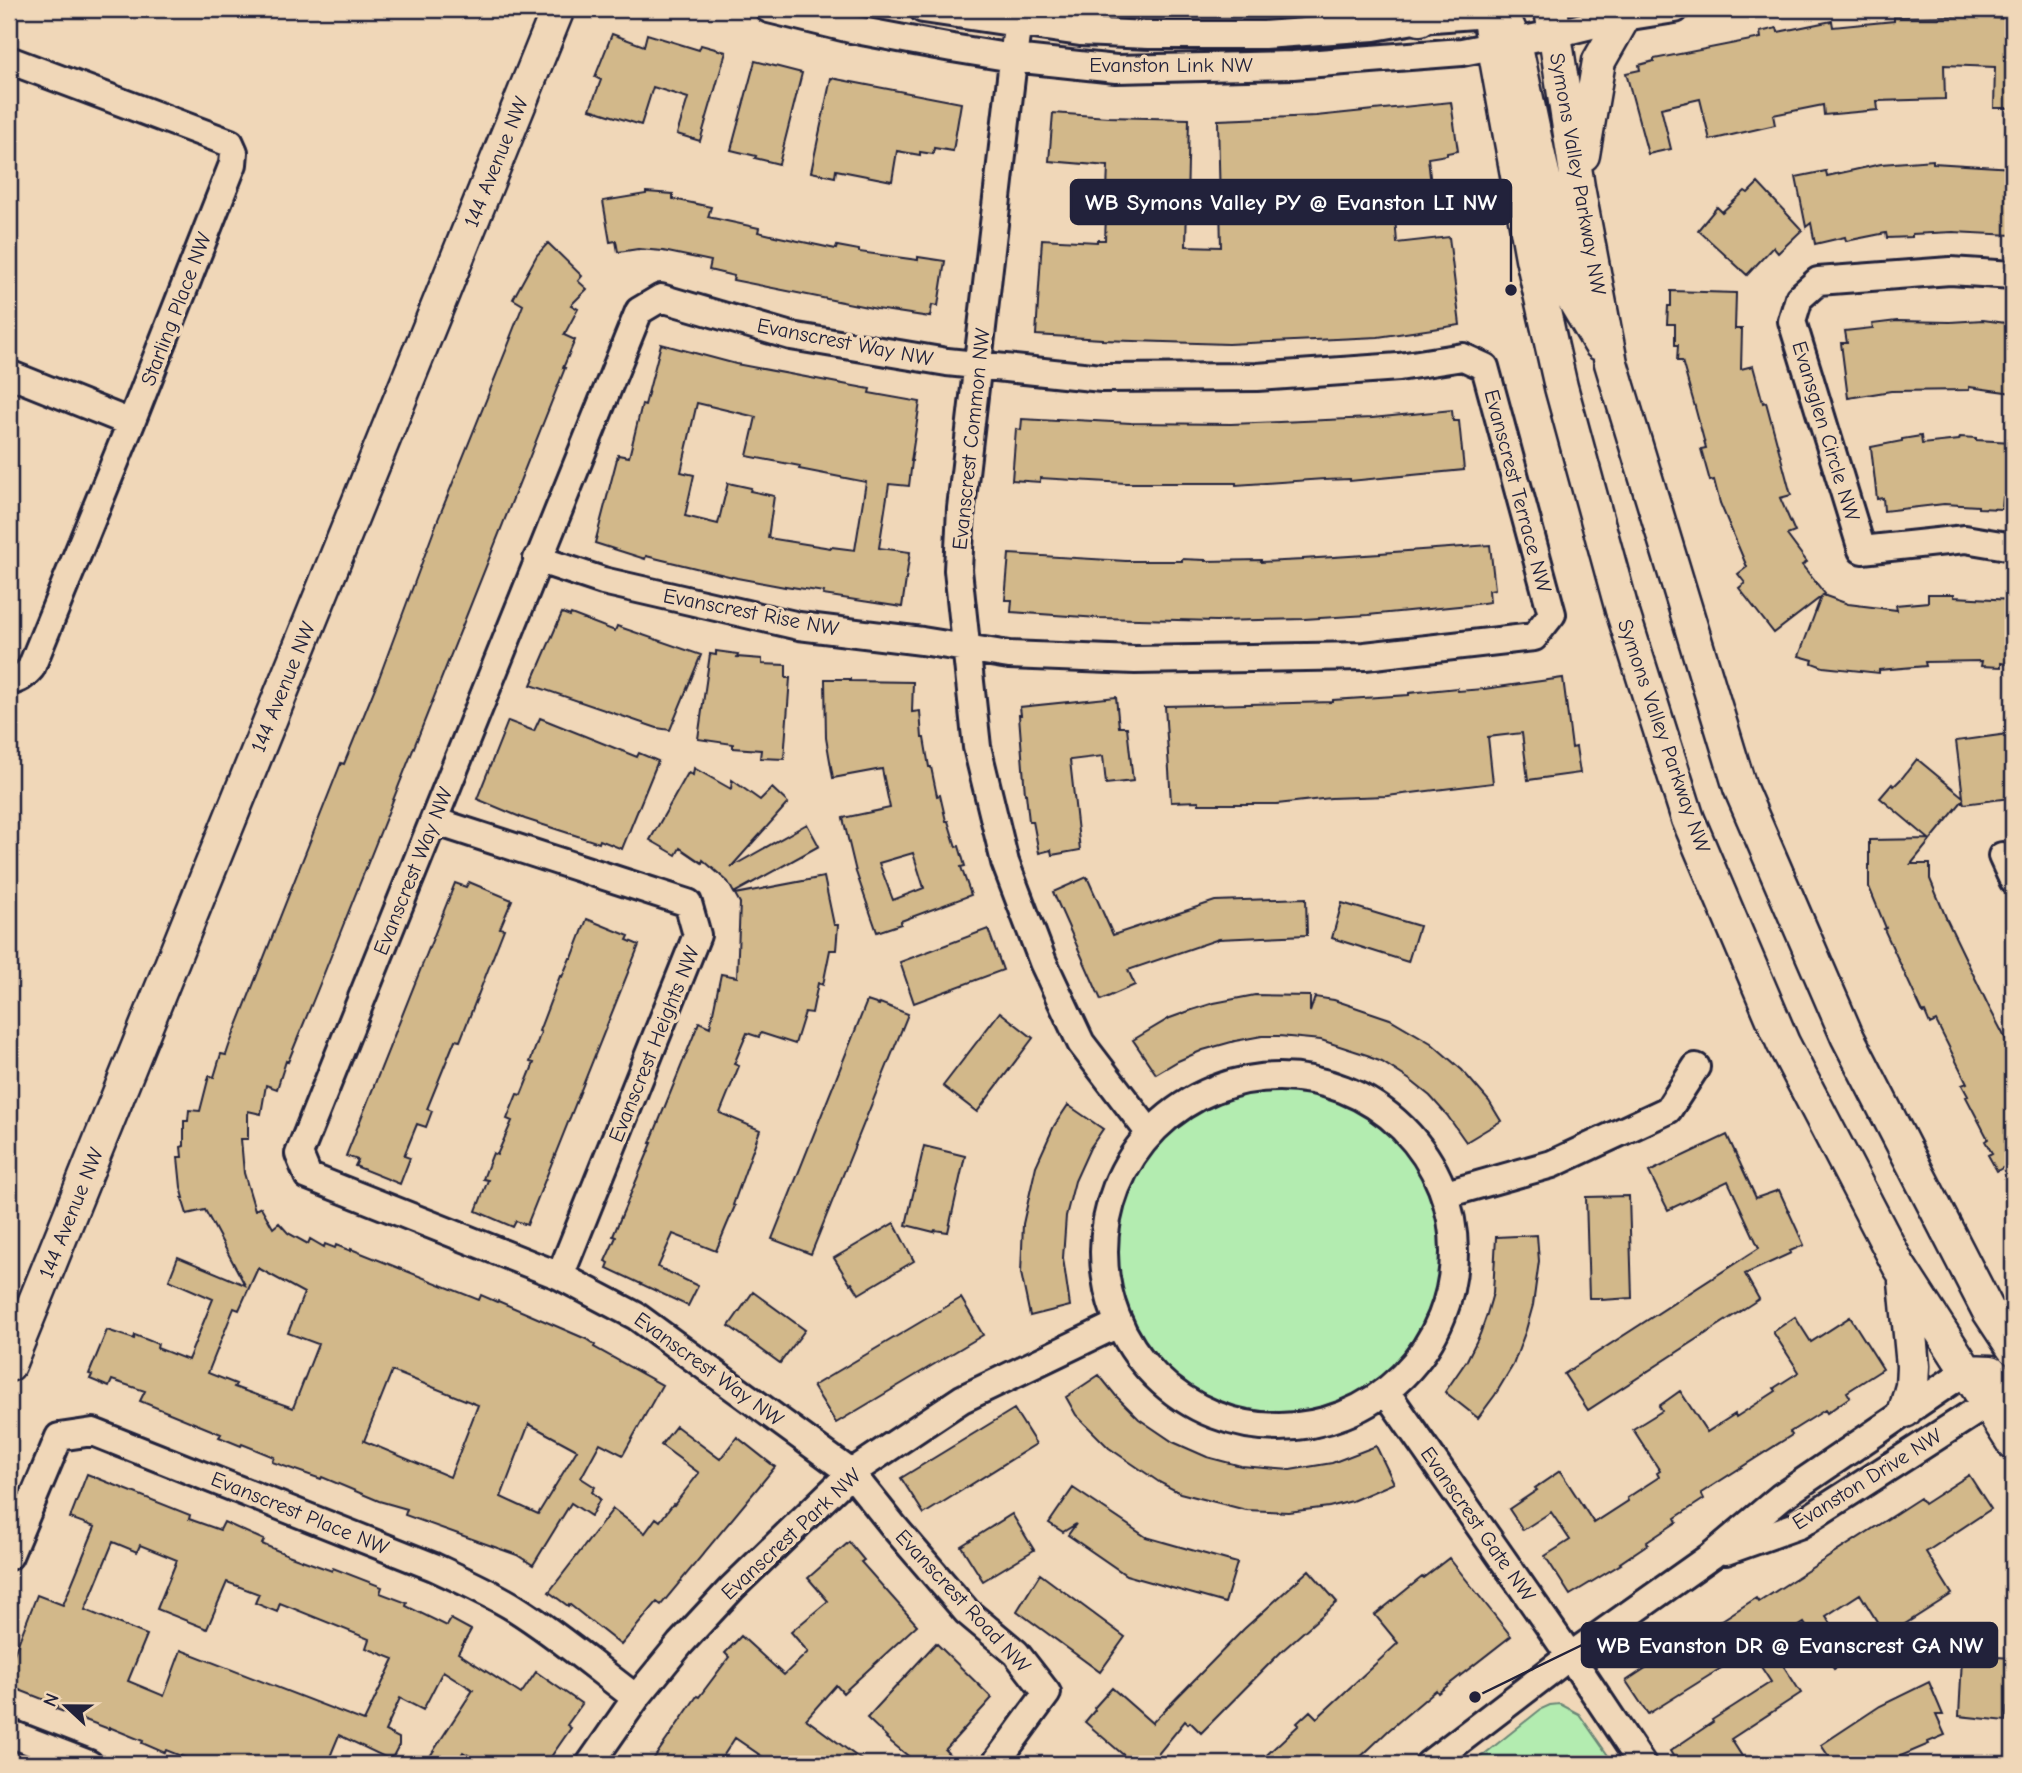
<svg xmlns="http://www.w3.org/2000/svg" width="2022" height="1773" viewBox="0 0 2022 1773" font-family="'Comic Neue',sans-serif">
<rect width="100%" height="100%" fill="#f0d7b8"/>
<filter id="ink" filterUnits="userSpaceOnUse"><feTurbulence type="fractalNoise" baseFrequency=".0143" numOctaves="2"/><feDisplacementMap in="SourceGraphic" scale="14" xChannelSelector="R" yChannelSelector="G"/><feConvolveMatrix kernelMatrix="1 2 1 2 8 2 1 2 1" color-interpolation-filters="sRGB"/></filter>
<g filter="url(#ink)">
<!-- green -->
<path fill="#b3ecb0" stroke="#6a8776" stroke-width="2" d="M1114 1253a164 164 0 1 1 328 0a164 164 0 1 1-328 0Z
M1560,1704L1579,1714L1614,1764H1472L1541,1709L1550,1705Z"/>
<!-- building -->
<path fill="#d2b88a" stroke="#22223b" stroke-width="2" fill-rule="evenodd" d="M1954,16L2013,19V108H1994L1995,67L1944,65L1945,99L1877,101L1878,110L1824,115L1823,105L1773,115L1775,125L1710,140L1700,99L1661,108L1671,149L1648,154L1626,73L1640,70L1639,65L1654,61V59L1761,38L1760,32L1777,28L1778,32L1832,21L1833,27L1894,21V17Z
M612,34L644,46L647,34L699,50L701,45L726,52L700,141L677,134L688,98L653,87L641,125L590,109L601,80L595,77Z
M755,61L802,73L779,164L755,158L756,156L731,150Z
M831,78L961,103L953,151L934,148L933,154L920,152V155L897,151L892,181L836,170L835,177L811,172Z
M1451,102L1458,151L1447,153V155L1428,158L1432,195L1406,198L1407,203L1394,204L1397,243L1449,237L1460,325L1378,337L1228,344L1102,340V339L1036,335L1042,239L1097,242V240H1105L1108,166L1049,161L1053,113L1108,117L1189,119L1186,246L1221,247L1218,120L1316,116Z
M1933,160V163L2013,168V235L1953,232L1912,234V237L1887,238L1886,233L1846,241L1845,237L1815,244L1811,223L1806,227L1796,177L1826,171L1827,176L1881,164Z
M1758,183L1802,230L1778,253L1773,247L1747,275L1698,230L1717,207L1722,212L1745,191L1748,193Z
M646,192L673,194V199L711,207L708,217L759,228L758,232L775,236L836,249L837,246L859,250V252L918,260V257L945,261L938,306L932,305L930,317L877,309L733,280L734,276L709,270L711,261L663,251L638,249L618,252L616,241L610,242L603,201L646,194Z
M548,243L582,276L578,281L587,289L571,305L578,309L564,335L575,340L563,368H565L317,991L288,1062L286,1061L277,1089L266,1085L261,1114L248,1111V1139H241L244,1173L255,1210L261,1207L273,1228L279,1223L288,1233L308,1244L310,1239L324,1247L325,1244L335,1248L336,1245L351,1251V1249L479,1300L481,1295L497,1302L498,1301L586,1339L595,1345L594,1347L662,1385L623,1455L600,1443L581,1478L595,1487L592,1492L600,1499L591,1516L571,1503L533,1565L517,1555L405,1515L407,1509L379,1501L322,1477L321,1479L272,1462L274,1457L242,1444L241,1446L219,1437L221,1434L140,1401L145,1391L112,1380L109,1387L90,1379L92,1375L89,1374L107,1330L134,1339L135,1335L158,1344L157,1348L188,1360L213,1299L169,1280L178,1257L245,1285L205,1210L187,1214L182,1198H184L181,1187L178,1157H182L181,1147L184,1146V1121H188L189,1110L200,1111L209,1076L214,1077L221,1054L226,1055L229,1046L341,763L344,764L379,678L437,522L511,338H510L523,305L513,299L537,255ZM258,1268L304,1293L288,1333L318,1344L293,1408L234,1387L236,1384L208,1373L234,1308L239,1310ZM392,1371L478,1405L450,1477L364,1441ZM529,1424L577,1450L538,1514L501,1497Z
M1671,291L1736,293L1735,329H1742L1741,369L1753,366L1763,403L1766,402L1791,495L1780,498L1795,532L1787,535L1807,562L1802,565L1825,594L1823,595L1848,604L1897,610L1896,605L1928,602V594H1954V597L2013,600V665L2001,663V667L1981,666L1982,661L1925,662L1926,666L1879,670V673L1823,667L1812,663L1813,660L1799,656L1821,597L1774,633L1739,588L1745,583L1738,574L1747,567L1720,503L1714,480L1710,481L1701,449L1706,448L1695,407L1682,361H1677L1678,345H1675V324H1667L1668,306H1671Z
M1983,320L2013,324V393L1969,387V390L1891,391L1848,398L1841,343H1847L1845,331L1873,328L1872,324L1897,321L1950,322Z
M661,344L736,364L870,389L869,393L920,402L911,461H912L909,486L889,484L879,548L910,552L902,607L823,595L824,592L785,586V587L737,578L646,556L645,559L595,543L618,455L629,457L642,404L645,405ZM697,403L756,417L747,456L800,466L799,469L866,482L855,550L831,547V548L768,538L774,496L750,491L751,488L728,483L718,524L685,516L694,475L681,472Z
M1452,410L1453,421H1459L1464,470L1350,481V479L1324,480V479L1236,485V483H1126L1040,478V482L1012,480L1016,429L1021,430L1022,419L1057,421V419L1131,423L1231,424L1372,418Z
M1921,436L1922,444L1959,440L1960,437L1976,438V440L2013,442V494L2008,493V497H2003L2002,509L1978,508V506L1944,504L1884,511L1883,498L1877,499L1871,447L1902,441V439Z
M1490,545L1495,589L1489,590L1490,602L1469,605L1368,615L1304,619L1216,621L1099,618L1011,612L1012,600H1005L1009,554L1126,561H1182V559L1205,560V561L1261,560V562L1303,560V559L1380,554V553Z
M562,613L570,616L571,614L615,631L617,626L701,655L670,730L657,728L531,685Z
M716,651L738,654L737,657L762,659V664L786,665V678H790L784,759L760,758L761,750L733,748V744L698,739L710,654L716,655Z
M1563,678L1572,748L1576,747L1580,773L1528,780L1522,733L1488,737L1493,783L1387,796L1331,798L1277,804H1199V801L1171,802L1165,706L1333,702V700L1409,695V693L1457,688L1458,691L1484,689Z
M825,679H850V681L913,682L912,712L920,711L922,738H924L929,767H931L937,796L940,795L946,821H948L956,847L959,846L965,866L961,867L971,895L901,921V924L877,932L856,872L843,818L890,808L882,769L833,778L826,738ZM913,853L924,888L893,900L879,863Z
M1116,697L1119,727H1127L1133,781L1106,784L1103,756L1070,760L1080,850L1052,855L1051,850L1039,853L1033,821H1029L1026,794H1025L1019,715H1021L1020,707Z
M540,718L637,757L639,753L658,761L622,849L600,840L599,843L525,819L477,799L508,721L534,731Z
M2008,734L2013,778V784H2009L2011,798L1964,804L1963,800L1911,864H1930V879L1947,920L1990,1009L2013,1053V1162L1997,1171L1988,1155L1992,1153L1985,1141L1988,1139L1966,1097L1968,1096L1962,1085L1967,1083L1936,1021L1930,1024L1925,1012L1923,1013L1884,929L1886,928L1869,887V840L1929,839L1880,798L1892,784L1894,786L1902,778L1917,759L1963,797L1956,741Z
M694,768L731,789L732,780L760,800L772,788L788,803L731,867L807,824L819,846L734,893L728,882L703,860L702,863L680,848L676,855L650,840L688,773L693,775Z
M824,877L834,925H838L836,950H830L823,985L818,983L812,1013L805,1012L795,1044L761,1033L759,1037L747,1033L734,1064L739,1066L720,1113L760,1130L733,1205L735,1206L726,1227L716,1251L673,1234L658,1267L698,1286L688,1306L607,1268L609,1263L605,1261L616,1237L613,1236L652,1143H650L699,1022L710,1027L721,974L737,977L740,903L735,894Z
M1087,877L1113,935L1215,901L1306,898L1307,935L1219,939L1128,970L1135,985L1101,1000L1053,892Z
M469,882L512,900L500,928L504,929L460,1041L455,1040L427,1109L432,1111L426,1127L417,1124L404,1156L410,1158L400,1184L355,1166L358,1160L346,1156L455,883L466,887Z
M1342,903L1419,926L1408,962L1332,938Z
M587,919L629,936L627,940L639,945L527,1225L516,1221L513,1227L476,1211L488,1180L483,1179L493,1153L497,1155L512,1121L507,1119L517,1094L521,1095L534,1063L530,1062L541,1032L539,1031L560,976L562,977L570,958H572Z
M988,929L1003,970L914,1003L900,962Z
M1255,995L1310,996V1012L1315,997L1334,1000L1390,1019L1431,1043L1462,1070L1489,1101L1501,1121L1466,1142L1447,1115L1430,1096L1410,1080L1382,1062L1369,1057L1370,1056L1321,1040L1279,1036H1262L1235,1041L1203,1050L1178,1061L1156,1074L1133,1040L1170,1018L1192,1010L1214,1003Z
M867,1001L879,1005L880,1003L908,1014L811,1254L772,1239Z
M1000,1012L1033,1038L977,1112L943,1086Z
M1068,1105L1103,1129L1090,1148L1075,1181L1066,1216L1063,1258L1070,1306L1030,1316L1021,1273L1023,1224L1036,1166L1054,1126Z
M1727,1135L1756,1198L1779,1190L1804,1245L1790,1251L1791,1253L1745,1274L1759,1299L1588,1410L1564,1374L1759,1248L1728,1181L1668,1210L1649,1172Z
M924,1146L965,1156L948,1232L935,1230L934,1232L906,1225Z
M1629,1196L1632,1298L1602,1300V1298H1589L1586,1197Z
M894,1223L914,1261L859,1294L852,1283L850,1284L834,1258Z
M1537,1235L1539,1261L1533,1305L1526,1330L1513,1365L1495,1395L1478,1418L1445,1392L1467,1360L1480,1334L1487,1314L1493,1293L1496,1237Z
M753,1292L805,1330L780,1363L729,1326Z
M961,1298L983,1335L836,1423L813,1386Z
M1795,1317L1811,1342L1850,1317L1883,1369L1847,1392L1850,1397L1827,1413L1825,1410L1790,1432L1792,1435L1701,1493L1704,1499L1675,1518L1677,1522L1647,1542L1648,1544L1620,1563L1621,1564L1570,1595L1545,1556L1570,1540L1551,1512L1523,1530L1509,1509L1537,1490L1535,1488L1560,1471L1594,1523L1628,1501L1627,1498L1659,1477L1657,1473L1660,1471L1633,1429L1662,1411L1659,1406L1680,1391L1707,1432L1735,1414L1736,1417L1776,1391L1774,1388L1799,1372L1773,1332Z
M1099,1375L1116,1396L1139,1419L1173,1442L1207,1457L1241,1466L1290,1470L1332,1463L1376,1446L1394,1483L1352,1501L1329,1507L1288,1512L1246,1510L1180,1493L1159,1482L1109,1448L1076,1415L1066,1397Z
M1014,1409L1036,1444L924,1514L901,1478Z
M676,1426L720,1459L737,1437L775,1467L661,1605L657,1602L621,1645L569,1604L568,1606L549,1592L613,1509L645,1533L656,1518L660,1521L673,1504L674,1505L699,1473L661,1445Z
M87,1474L190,1515L189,1519L220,1530L224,1522L264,1540L262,1544L288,1555L332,1571L333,1568L382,1587L380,1593L407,1603L406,1606L447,1626L451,1619L471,1630L458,1653L521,1694L536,1672L582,1704L567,1725L571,1728L546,1764H484L463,1752L456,1764H425L473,1690L443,1671L423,1710L400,1698L385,1731L399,1738V1745L391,1760L339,1735L327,1764H201L166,1750L165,1753L142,1743L143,1741L109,1727V1729L56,1709L58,1705L9,1686V1667L37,1595L63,1605L95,1527L70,1518ZM113,1542L137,1552L140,1545L177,1560L157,1609L207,1629L227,1582L259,1594L255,1603L277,1612L280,1603L369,1639L366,1648L394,1659L364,1721L181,1650L164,1696L128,1681L147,1635L85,1610Z
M1969,1475L1991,1509L1926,1552L1952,1594L1886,1636L1860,1594L1826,1616L1853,1656L1834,1669L1804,1623L1770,1645L1801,1693L1731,1739L1747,1764H1678L1670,1751L1713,1722L1712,1720L1771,1682L1750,1650L1648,1714L1626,1681L1682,1644L1679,1639L1699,1626L1702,1631L1715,1623L1716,1624L1756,1598L1759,1602L1920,1498L1924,1504Z
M1073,1488L1146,1537L1237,1563L1225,1603L1126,1575L1068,1535L1076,1524L1063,1532L1049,1523Z
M1012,1514L1034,1550L983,1581L961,1546Z
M849,1542L864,1560L861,1562L917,1625L843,1693L836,1685L806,1719L867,1764H773L735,1738L718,1764H650L697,1696L699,1697L729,1657L725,1653L741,1636L784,1675L808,1652L791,1632L828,1601L808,1578Z
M1449,1558L1511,1636L1438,1693L1436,1690L1389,1730L1353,1764H1257L1299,1725L1297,1723L1310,1711L1317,1718L1398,1643L1375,1615L1422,1577L1423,1578Z
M1309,1570L1337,1602L1282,1651L1201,1733L1190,1722L1188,1724L1185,1721L1150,1764H1134L1085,1722L1095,1710L1094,1708L1112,1688L1152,1723L1244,1629Z
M1040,1574L1125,1637L1100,1672L1017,1611Z
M936,1643L992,1698L945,1750L950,1755L941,1764H918L886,1738L887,1737L867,1718Z
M1996,1657L2013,1658L2012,1707H2007L2006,1721L1959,1716L1962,1658Z
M1929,1682L1943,1715H1936L1945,1735L1928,1742L1929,1744L1882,1764H1834L1821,1745L1880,1706Z"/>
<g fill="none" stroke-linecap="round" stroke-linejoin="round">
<!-- minor casing -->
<g stroke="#22223b" stroke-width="32">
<path id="minor" d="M769,9L851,29L952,48L1013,58L1116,69L1293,65L1462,52L1554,34L1624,17L1675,9
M923,9L1080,32L1149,35H1264L1374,27L1420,19L1488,14L1506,9
M1019,9L961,508L958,570L977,747L1005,862L1043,962L1081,1043L1149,1132
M9,60L230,143L234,152L233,164L131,423L31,668C24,676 19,680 9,681
M2013,275L1950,271L1818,281L1799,298L1792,321L1862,550L1965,539L2013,547
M9,374L131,423
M537,559L603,581L799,626L922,641L1009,655L1135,660L1365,656L1534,637L1552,614L1485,367L1463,357L1399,367L1257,377L1102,378L947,362L791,336L661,298L639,311C524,591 413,873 299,1154L308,1176L560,1276L636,1316L851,1473L895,1528L967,1612L1016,1653L1047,1693L995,1764
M434,821L688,903L697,935L560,1276
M2002,856L2013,880
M1104 1252a175 175 0 1 1 350 0a175 175 0 1 1-350 0Z
M1446,1194L1552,1164L1668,1110L1696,1067
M1386,1392L1570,1656L1642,1764
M1726,1551L1799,1525L1987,1404L2003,1391
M9,1556L59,1437L93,1432L434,1567C462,1580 489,1592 515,1608C558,1635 596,1668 636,1698
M9,1733L89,1764
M590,1764L636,1698L680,1644L732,1588L851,1473L962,1399L1118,1324
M1429,1764L1570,1656L1711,1556L1781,1497L1966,1371"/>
</g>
<!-- major casing -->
<g stroke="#22223b" stroke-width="37">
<path id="major" d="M1487,9L1532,258L1561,387L1622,610L1688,819L1783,1043L1899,1266L2013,1443
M1551,9L1578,187L1611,363L1740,788L1847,1036L1988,1310L2013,1348
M1488,14L1506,22L1515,42L1539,156L1572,297L1600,344
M1420,19L1429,9
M1583,155L1599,61L1624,17
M1905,1282L1913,1366L1912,1386L1905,1411
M9,1365L558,9
M1966,1371L1991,1372L2013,1398"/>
</g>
<!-- minor -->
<use href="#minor" stroke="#f0d7b8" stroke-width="26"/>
<!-- major -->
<use href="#major" stroke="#f0d7b8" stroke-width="32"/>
</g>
</g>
<g text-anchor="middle" stroke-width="7" stroke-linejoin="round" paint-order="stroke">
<!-- street labels -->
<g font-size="21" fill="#22223b" stroke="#f0d7b8">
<text x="1171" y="72">Evanston Link NW</text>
<text transform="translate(496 162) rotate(-68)" y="7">144 Avenue NW</text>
<text transform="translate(1578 174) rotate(80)" y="7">Symons Valley Parkway NW</text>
<text transform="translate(176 309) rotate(-69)" y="7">Starling Place NW</text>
<text transform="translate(845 342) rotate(11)" y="7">Evanscrest Way NW</text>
<text transform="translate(1826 431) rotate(73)" y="7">Evansglen Circle NW</text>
<text transform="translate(971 439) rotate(-84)" y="7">Evanscrest Common NW</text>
<text transform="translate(1518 491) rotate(75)" y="7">Evanscrest Terrace NW</text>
<text transform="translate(751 612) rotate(11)" y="7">Evanscrest Rise NW</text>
<text transform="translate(283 687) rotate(-68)" y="7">144 Avenue NW</text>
<text transform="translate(1664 736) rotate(71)" y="7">Symons Valley Parkway NW</text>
<text transform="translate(413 871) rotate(-68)" y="7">Evanscrest Way NW</text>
<text transform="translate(654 1044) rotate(-68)" y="7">Evanscrest Heights NW</text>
<text transform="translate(71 1213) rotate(-68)" y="7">144 Avenue NW</text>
<text transform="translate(709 1369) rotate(36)" y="7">Evanscrest Way NW</text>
<text transform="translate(1867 1479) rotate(-32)" y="7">Evanston Drive NW</text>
<text transform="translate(300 1513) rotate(22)" y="7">Evanscrest Place NW</text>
<text transform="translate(1478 1524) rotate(55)" y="7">Evanscrest Gate NW</text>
<text transform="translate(791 1534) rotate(-43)" y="7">Evanscrest Park NW</text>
<text transform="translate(963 1601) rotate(47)" y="7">Evanscrest Road NW</text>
</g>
</g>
<!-- callouts -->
<path fill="none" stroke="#22223b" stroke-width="2.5" d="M1511 290L1511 202M1475 1697L1582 1645"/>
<g fill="#22223b" stroke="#f0d7b8" stroke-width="2.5">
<circle cx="1511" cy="290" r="7"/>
<circle cx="1475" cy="1697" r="7"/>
</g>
<g fill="#22223b" stroke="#22223b" stroke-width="2.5">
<rect x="1071" y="180" width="440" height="44" rx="7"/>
<rect x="1582" y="1623" width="415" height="44" rx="7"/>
</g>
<g font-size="23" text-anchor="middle" font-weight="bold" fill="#fff">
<text x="1291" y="210">WB Symons Valley PY @ Evanston LI NW</text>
<text x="1790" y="1653">WB Evanston DR @ Evanscrest GA NW</text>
</g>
<!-- margin -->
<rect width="2022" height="1773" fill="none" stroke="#f0d7b8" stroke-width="35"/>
<rect x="18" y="18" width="1987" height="1738" fill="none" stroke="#22223b" stroke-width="2.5" filter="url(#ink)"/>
<!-- north arrow -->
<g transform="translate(66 1706) rotate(292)" stroke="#f0d7b8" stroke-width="5" paint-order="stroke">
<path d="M0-5L12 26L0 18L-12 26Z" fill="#22223b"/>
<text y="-10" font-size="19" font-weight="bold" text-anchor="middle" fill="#22223b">N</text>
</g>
</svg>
